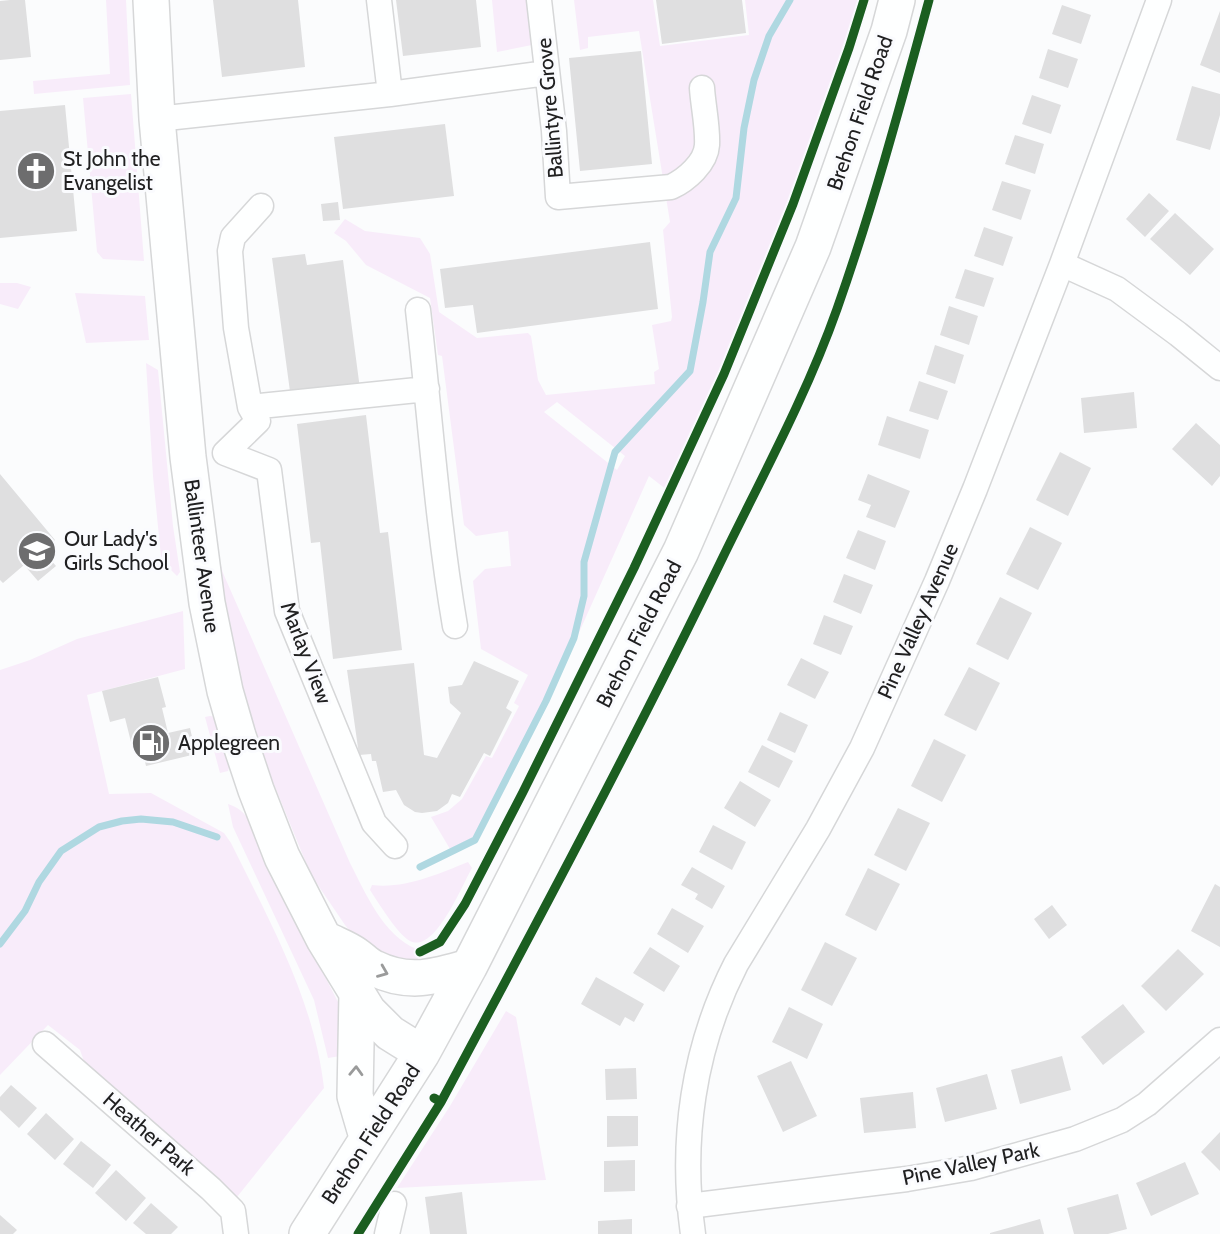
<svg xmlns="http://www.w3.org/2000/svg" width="1220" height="1234" viewBox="0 0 1220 1234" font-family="Cabin,sans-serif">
<rect width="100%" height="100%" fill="#fbfcfd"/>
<!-- green -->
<path fill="#f8ecfa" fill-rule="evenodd" d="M106,0H126L130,85L34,94L33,81L110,74Z
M492,0H533L537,44L497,52Z
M574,0H653L660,46L749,35L745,0H858C818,125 773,248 722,368C704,409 685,449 667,490L649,476L552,693L481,833L450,849L431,817L448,811L462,799L486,756L492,758L519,706L514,703L528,675L481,649L473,581L485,569L511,566L508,531L476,536L464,525L442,356L438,355L430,298L366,265L346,241L334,233L345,219L365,231L420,238L430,254L439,312L477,338L528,333L531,336L538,380L546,395L655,384L654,372L659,369L652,325L671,321L672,317L663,230L670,222L639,31L588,37V48L580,50ZM557,402L625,456L617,470L544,412Z
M131,94L144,261L103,259L97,252L83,98Z
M0,283H17L31,287L18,309L0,304Z
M75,293L145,296L149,340L86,343Z
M146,363L158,370L173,526L180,572L177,576L168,567H162L153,476Z
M208,486H210L218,554L223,573L350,863C365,892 384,937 417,949L418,960L416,967L360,943L345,925L311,875L264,760L240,683L223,604Z
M183,611L185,669L87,695L109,794L151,793L224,833L231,843C270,922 314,1000 324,1088L237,1197L85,1064L80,1050L48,1025L0,1075V670L30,660L77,639Z
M210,716L215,717L230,765L228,771L220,773L205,717Z
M228,804C239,808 244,812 250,822L283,895L338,1002L343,1018L347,1055L328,1058L314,1000L233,827Z
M468,862L472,868C462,885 435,954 410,941C398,935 378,902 370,890L372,885C405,889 438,874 468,862Z
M506,1011L516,1017L546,1180L397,1188L450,1106Z"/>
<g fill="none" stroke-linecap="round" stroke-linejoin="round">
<!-- stream -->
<path stroke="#afd8e1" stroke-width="7" d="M420,867L475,840L546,701L574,638L584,596V562L615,452L690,371L703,302L710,252L736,198L744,128L754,80L769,36L790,0
M0,944L25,911L39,882L61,851L99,827L122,821L141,819L173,822L217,837"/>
</g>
<!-- building -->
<path fill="#dfdfe0" d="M10,0H25L31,57L0,60V1Z
M213,0H298L305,67L222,77Z
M396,0H476L481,47L403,56Z
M656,0H742L746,33L662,44Z
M1062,5L1091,15L1081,44L1052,34Z
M1220,11V73L1200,65Z
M1048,49L1078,59L1068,88L1039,78Z
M641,51L652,164L580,171L569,58Z
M1192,86L1220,94V115L1210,150L1176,140Z
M1032,95L1061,105L1051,134L1022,124Z
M65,105L77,231L0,238V111Z
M445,124L454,196L343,209L334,137Z
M1015,135L1044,144L1035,174L1005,164Z
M1002,181L1031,190L1021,220L992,210Z
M1149,193L1169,211L1145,237L1126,219Z
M338,202L340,220L323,221L321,204Z
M1175,213L1214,249L1190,275L1150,239Z
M984,227L1013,237L1003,266L974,256Z
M650,242L658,309L477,333L473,305L445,308L440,269Z
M305,254L307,265L343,260L360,389L291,399L272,258Z
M965,269L994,278L984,307L955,298Z
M949,306L978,316L969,345L940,335Z
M935,345L964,355L955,384L926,374Z
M919,381L948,391L938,420L909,411Z
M1134,392L1137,428L1084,433L1081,398Z
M366,415L380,533L388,532L402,650L333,659L320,542L311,543L297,424Z
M887,416L929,430L920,459L878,445Z
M1196,423L1220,445V476L1212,486L1172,449Z
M1060,452L1091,468L1068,516L1036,500Z
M0,474L55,540L43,551L56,566L38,581L24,565L3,583L0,580Z
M868,474L910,491L895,528L866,517L871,505L858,500Z
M1030,527L1062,543L1038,590L1006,574Z
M858,530L886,541L875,570L846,558Z
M844,574L873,585L861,614L833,602Z
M1000,597L1032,613L1008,660L976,644Z
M824,615L853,626L841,655L813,644Z
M801,658L829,672L815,699L787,685Z
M474,661L519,681L506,708L512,712L490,756L484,753L460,797L452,794L448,803L437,811L422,813L415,812L404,805L396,790L383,792L376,761H372L371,754L359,755L347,670L414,663L424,755L437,758L461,713L450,703L448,687L462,685Z
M969,667L1000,683L976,731L944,715Z
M158,677L166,707L162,708L168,733L190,728L196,754L146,766L140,740L131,742L125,718L110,722L102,691Z
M780,712L808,725L795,753L767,740Z
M934,739L966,755L942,802L911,786Z
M762,745L793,761L779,788L748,772Z
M740,781L771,800L755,827L724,808Z
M898,808L930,823L906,871L874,855Z
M713,825L746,842L732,870L699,852Z
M692,867L725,886L712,909L695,899L698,894L681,885Z
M868,868L900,884L876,931L845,915Z
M1215,884L1220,887V947L1191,931Z
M1052,905L1067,925L1049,939L1034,919Z
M672,908L704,926L688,953L657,934Z
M825,942L857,958L832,1006L801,990Z
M650,947L680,966L664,992L633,973Z
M1178,949L1204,974L1166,1011L1141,986Z
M596,977L644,1004L634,1022L625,1017L620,1026L581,1004Z
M1123,1004L1145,1032L1103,1065L1081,1037Z
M789,1007L823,1024L807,1059L772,1042Z
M1062,1056L1071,1090L1020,1104L1011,1070Z
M791,1061L817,1116L783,1132L757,1076Z
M636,1068L637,1099L606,1100L605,1069Z
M987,1074L997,1109L945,1122L936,1088Z
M11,1085L37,1108L19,1128L0,1110V1097Z
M913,1092L916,1128L864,1133L860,1098Z
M46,1113L74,1139L55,1160L27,1134Z
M607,1116H638V1146L607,1147Z
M1220,1132V1171L1201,1152Z
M81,1141L111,1165L93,1188L63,1164Z
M635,1160V1191L604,1192V1161Z
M1185,1162L1199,1194L1151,1216L1136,1183Z
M116,1170L146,1198L126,1221L95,1193Z
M462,1192L467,1234H430L425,1197Z
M1118,1194L1127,1229L1108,1234H1074L1067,1208Z
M151,1203L178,1227L171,1234H146L133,1223Z
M0,1215L17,1230L13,1234H0Z
M632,1219V1234H598V1221Z
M1040,1219L1044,1234H990V1233Z"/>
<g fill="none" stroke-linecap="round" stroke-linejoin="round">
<!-- street casing -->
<g stroke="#d6d7d8" stroke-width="27">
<path id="street" d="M379,0L390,94
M539,0L554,131L558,197L671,187C686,180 706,163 707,145C708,127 703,105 702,88
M157,119L390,94L547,73
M261,206L233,237L230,251L236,328L250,407L258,421L225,453L269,470L287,611L374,823L395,846
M1062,264L1117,289L1178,334L1220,368
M418,310C430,415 437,521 455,626
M250,407L427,389
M45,1044L211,1189L233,1211L236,1234
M689,1206L907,1179L971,1168L1075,1139L1122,1120L1147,1104L1220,1040
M387,1234L394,1204
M693,1234C680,1141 693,1048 736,964L818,829L862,748L937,581L975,489L1062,264L1159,0"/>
</g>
<!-- secondary casing -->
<g stroke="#d6d7d8" stroke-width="38">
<path id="secondary" d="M151,0L157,119L188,457L207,603L225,691L238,736L256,790L282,857L324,939L368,1011L390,1033L422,1053
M327,940C337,945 348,949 356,955C362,959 367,965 374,968C408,985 435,977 469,967
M357,993L355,1096L367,1137
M307,1234L422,1053L469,967L681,551L813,247L889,31L897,0"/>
</g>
<!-- street -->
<use href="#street" stroke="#feffff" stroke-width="24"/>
<!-- secondary -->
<use href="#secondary" stroke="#feffff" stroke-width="35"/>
<!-- cycleway casing -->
<g stroke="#fafbfe" stroke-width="13">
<path id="cycleway" d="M420,952L440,942L465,904L523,792L634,568L724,374L793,204L849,48L864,0
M441,1102C538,921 634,741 723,557C763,475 807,394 837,309C873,207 901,103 929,0
M358,1234L441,1102L434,1098"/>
</g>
<!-- cycleway -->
<use href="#cycleway" stroke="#1b5e20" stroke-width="9"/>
</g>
<!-- one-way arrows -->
<defs><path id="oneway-chevron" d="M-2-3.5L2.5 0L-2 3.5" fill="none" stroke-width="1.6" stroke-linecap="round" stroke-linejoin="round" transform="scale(1.75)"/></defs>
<g stroke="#9a9b9b">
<use href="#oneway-chevron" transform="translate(383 972) rotate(22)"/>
<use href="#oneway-chevron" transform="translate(356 1071) rotate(-88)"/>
</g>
<!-- icons -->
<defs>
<g id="church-disc" transform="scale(2.0125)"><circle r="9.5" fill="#6d6d6e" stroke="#fafbfe"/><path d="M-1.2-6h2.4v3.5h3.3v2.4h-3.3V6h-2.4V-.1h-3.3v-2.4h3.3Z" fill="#fff"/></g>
<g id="school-disc" transform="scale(2.0125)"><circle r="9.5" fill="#6d6d6e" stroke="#fafbfe"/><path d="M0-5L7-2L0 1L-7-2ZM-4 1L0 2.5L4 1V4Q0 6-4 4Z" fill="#fff"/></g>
<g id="fuel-disc" transform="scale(2.0125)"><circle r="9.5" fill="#6d6d6e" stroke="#fafbfe"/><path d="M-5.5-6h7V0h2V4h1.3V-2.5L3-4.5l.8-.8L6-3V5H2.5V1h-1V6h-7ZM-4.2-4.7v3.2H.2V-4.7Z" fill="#fff"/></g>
</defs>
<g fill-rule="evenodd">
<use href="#church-disc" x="36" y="171"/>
<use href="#school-disc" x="37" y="551"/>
<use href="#fuel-disc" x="151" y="743"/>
</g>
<g text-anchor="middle" stroke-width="6" stroke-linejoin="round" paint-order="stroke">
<!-- street labels -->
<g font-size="21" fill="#202021" stroke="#fafbfe">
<text transform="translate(550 108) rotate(-95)" y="7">Ballintyre Grove</text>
<text transform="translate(860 113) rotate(-71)" y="7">Brehon Field Road</text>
<text transform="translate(202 556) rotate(82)" y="7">Ballinteer Avenue</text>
<text transform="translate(918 621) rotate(-66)" y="7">Pine Valley Avenue</text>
<text transform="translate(639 634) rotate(-63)" y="7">Brehon Field Road</text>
<text transform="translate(306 653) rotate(69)" y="7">Marlay View</text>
<text transform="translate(149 1134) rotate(41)" y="7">Heather Park</text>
<text transform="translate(371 1134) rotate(-57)" y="7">Brehon Field Road</text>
<text transform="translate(971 1164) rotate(-12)" y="7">Pine Valley Park</text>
</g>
<!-- poi labels -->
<g font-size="21" fill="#202021" stroke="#fafbfe" text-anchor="start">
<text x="63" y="166">St John the<tspan x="63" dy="24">Evangelist</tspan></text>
<text x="64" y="546">Our Lady's<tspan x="64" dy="24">Girls School</tspan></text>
<text x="178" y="750">Applegreen</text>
</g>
</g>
</svg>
